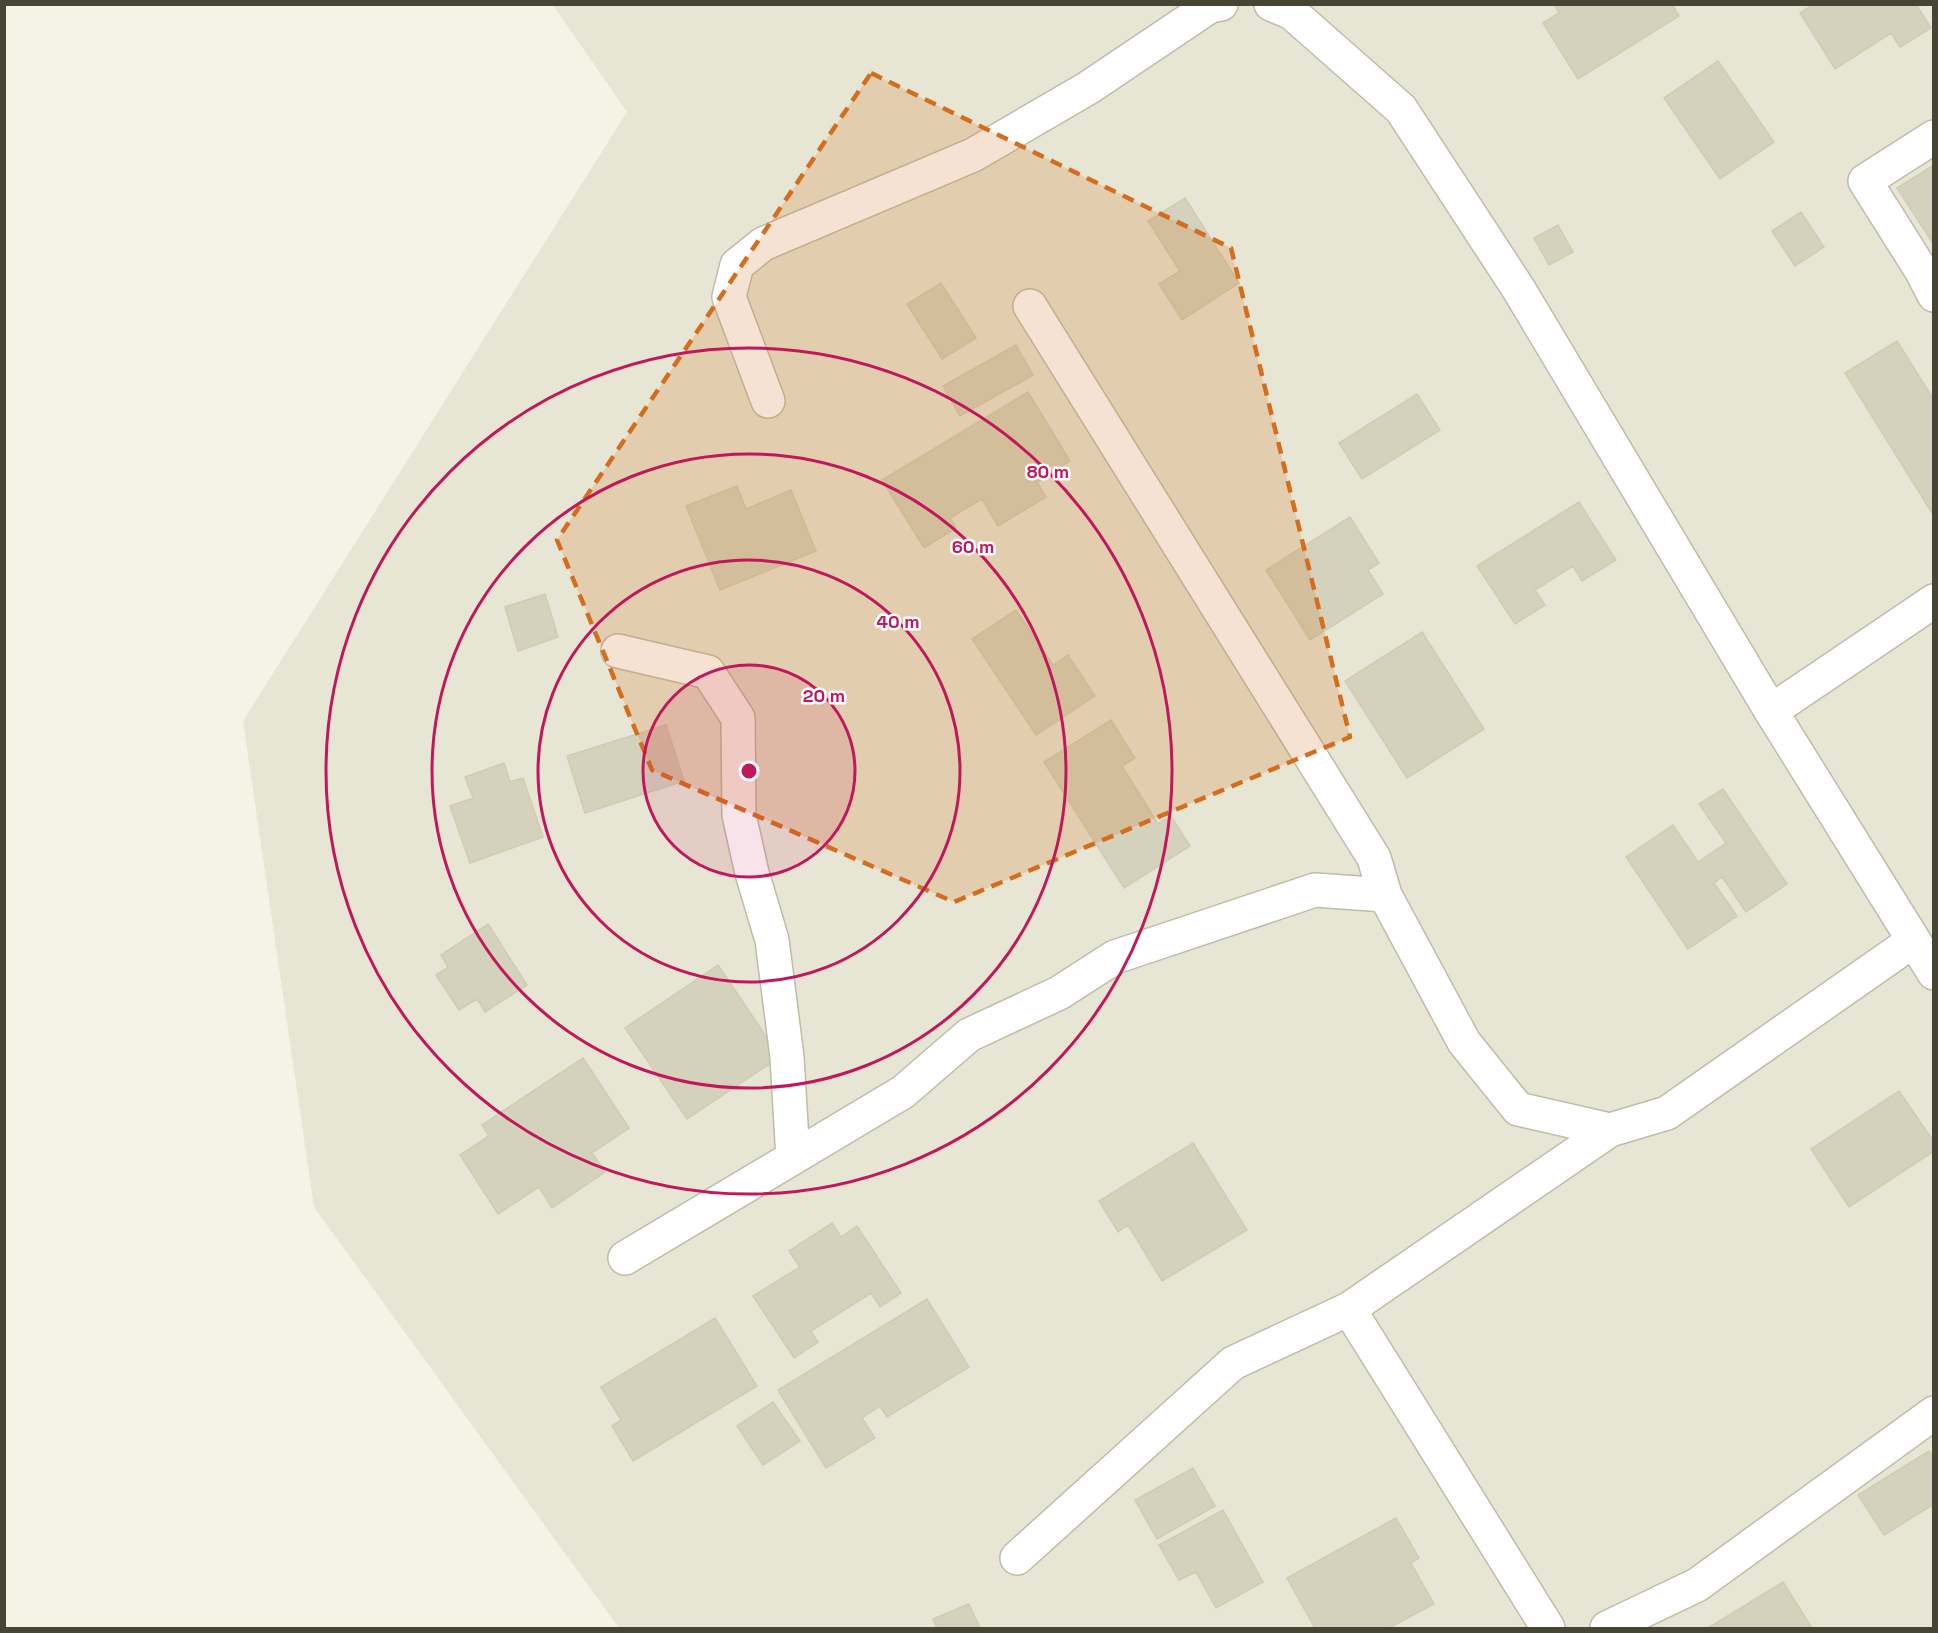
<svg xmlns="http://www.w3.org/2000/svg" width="1938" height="1633" viewBox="0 0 1938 1633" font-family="'Space Grotesk',sans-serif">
<rect width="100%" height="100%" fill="#f3f3e6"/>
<!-- residential -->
<path fill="#e7e6d4" d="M553,5H1933V1628H619L314,1207L243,721L627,112Z"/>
<!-- building -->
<path fill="#d4d2bc" stroke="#cfccaf" stroke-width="1.5" d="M1554,4H1672L1679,16L1578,79L1543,23L1559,13Z
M1814,4H1916L1931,28L1900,47L1891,33L1835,69L1800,13Z
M1718,61L1774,142L1720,179L1664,98Z
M1934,165V245L1897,188Z
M1185,198L1239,283L1182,320L1159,284L1180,271L1148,221Z
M1801,212L1824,247L1795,266L1772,231Z
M1558,225L1573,252L1549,265L1534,238Z
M941,283L976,338L942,359L907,304Z
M1897,341L1934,400L1932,513L1845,373Z
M1016,345L1033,375L960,416L943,386Z
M1028,392L1070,461L1037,482L1046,497L998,526L982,499L950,518L956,528L924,548L882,480Z
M1417,394L1440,430L1362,479L1339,443Z
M737,486L746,509L791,490L816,551L720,590L686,506Z
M1579,502L1616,560L1582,581L1573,566L1535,590L1545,605L1515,624L1477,566Z
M1350,517L1379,563L1368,570L1383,594L1310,640L1266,570Z
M545,594L558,637L518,651L505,607Z
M1016,610L1053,665L1068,655L1095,696L1036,735L972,639Z
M1422,632L1484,729L1407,778L1345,681Z
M1111,720L1135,758L1122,766L1158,824L1171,816L1190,846L1124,888L1044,762Z
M666,725L684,781L585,813L567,756Z
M504,763L510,782L523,778L543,837L470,863L450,806L473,798L465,777Z
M1723,789L1787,884L1746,912L1722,877L1714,883L1737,916L1688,949L1626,857L1673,825L1698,862L1726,843L1699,804Z
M488,924L527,985L485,1012L477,999L459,1010L436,975L448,967L441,955Z
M718,965L780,1057L687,1119L625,1028Z
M583,1058L629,1128L592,1153L605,1172L552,1208L539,1187L498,1214L460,1155L489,1136L482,1125Z
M1899,1091L1934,1142V1151L1849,1207L1811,1149Z
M1193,1143L1247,1230L1162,1281L1128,1225L1118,1232L1099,1201Z
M832,1223L841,1237L857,1226L901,1293L880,1307L871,1293L811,1331L818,1342L794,1358L753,1296L800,1267L789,1251Z
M927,1299L969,1367L887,1417L880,1406L862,1418L875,1438L826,1468L778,1390Z
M715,1318L757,1386L633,1461L612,1426L621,1420L601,1387Z
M773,1402L800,1441L763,1465L737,1426Z
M1929,1451L1934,1458V1504L1884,1535L1858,1495Z
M1193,1468L1215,1506L1157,1539L1135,1500Z
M1223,1510L1263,1582L1216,1608L1196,1572L1179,1580L1159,1545Z
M1396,1518L1419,1558L1411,1563L1434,1604L1389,1628H1315L1287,1578Z
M1783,1582L1812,1628H1708Z
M969,1604L980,1628H937L933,1619Z"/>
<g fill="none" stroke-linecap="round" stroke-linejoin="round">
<!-- street casing -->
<g stroke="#bebda9" stroke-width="36">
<path id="street" d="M1271,4L1292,13L1401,109L1518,288L1771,711L1934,973
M1934,137L1865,181L1921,270L1934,295
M1030,306L1374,858L1385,895L1464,1042L1518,1109L1610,1130
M768,401L729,297L737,265L763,244L973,155L1088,88L1210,6L1221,4
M618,651L708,672L738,718L739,815L752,873L772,940L787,1057L793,1158
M1771,711L1934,601
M625,1258L903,1092L969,1035L1059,993L1115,957L1315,890L1385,895
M1349,1309L1548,1628
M1017,1558L1233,1363L1349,1309L1610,1130L1667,1113L1913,941
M1607,1628L1697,1585L1934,1413"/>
</g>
<!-- street -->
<use href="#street" stroke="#fff" stroke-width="33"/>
</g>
<!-- marked area -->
<path fill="#d46e1e" fill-opacity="0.2" stroke="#d46e1e" stroke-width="4.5" stroke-dasharray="12 8" stroke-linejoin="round" d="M871,73L1231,248L1350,737L954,902L652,770L557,540Z"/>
<!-- distance rings -->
<circle cx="749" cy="771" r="106" fill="#c2185b" fill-opacity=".12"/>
<g fill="none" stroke="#c2185b" stroke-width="3">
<circle cx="749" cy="771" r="106"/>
<circle cx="749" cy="771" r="211"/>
<circle cx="749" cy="771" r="317"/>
<circle cx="749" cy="771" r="423"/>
</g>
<circle cx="749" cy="771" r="9" fill="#c2185b" stroke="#fff" stroke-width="3"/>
<g font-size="18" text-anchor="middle" font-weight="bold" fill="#c2185b" stroke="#fff" stroke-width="5" stroke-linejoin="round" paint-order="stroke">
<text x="1048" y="478">80 m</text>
<text x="973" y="553">60 m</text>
<text x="898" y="628">40 m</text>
<text x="824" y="702">20 m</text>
</g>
<!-- border -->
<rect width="1938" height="1633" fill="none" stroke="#464435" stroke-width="12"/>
</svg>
